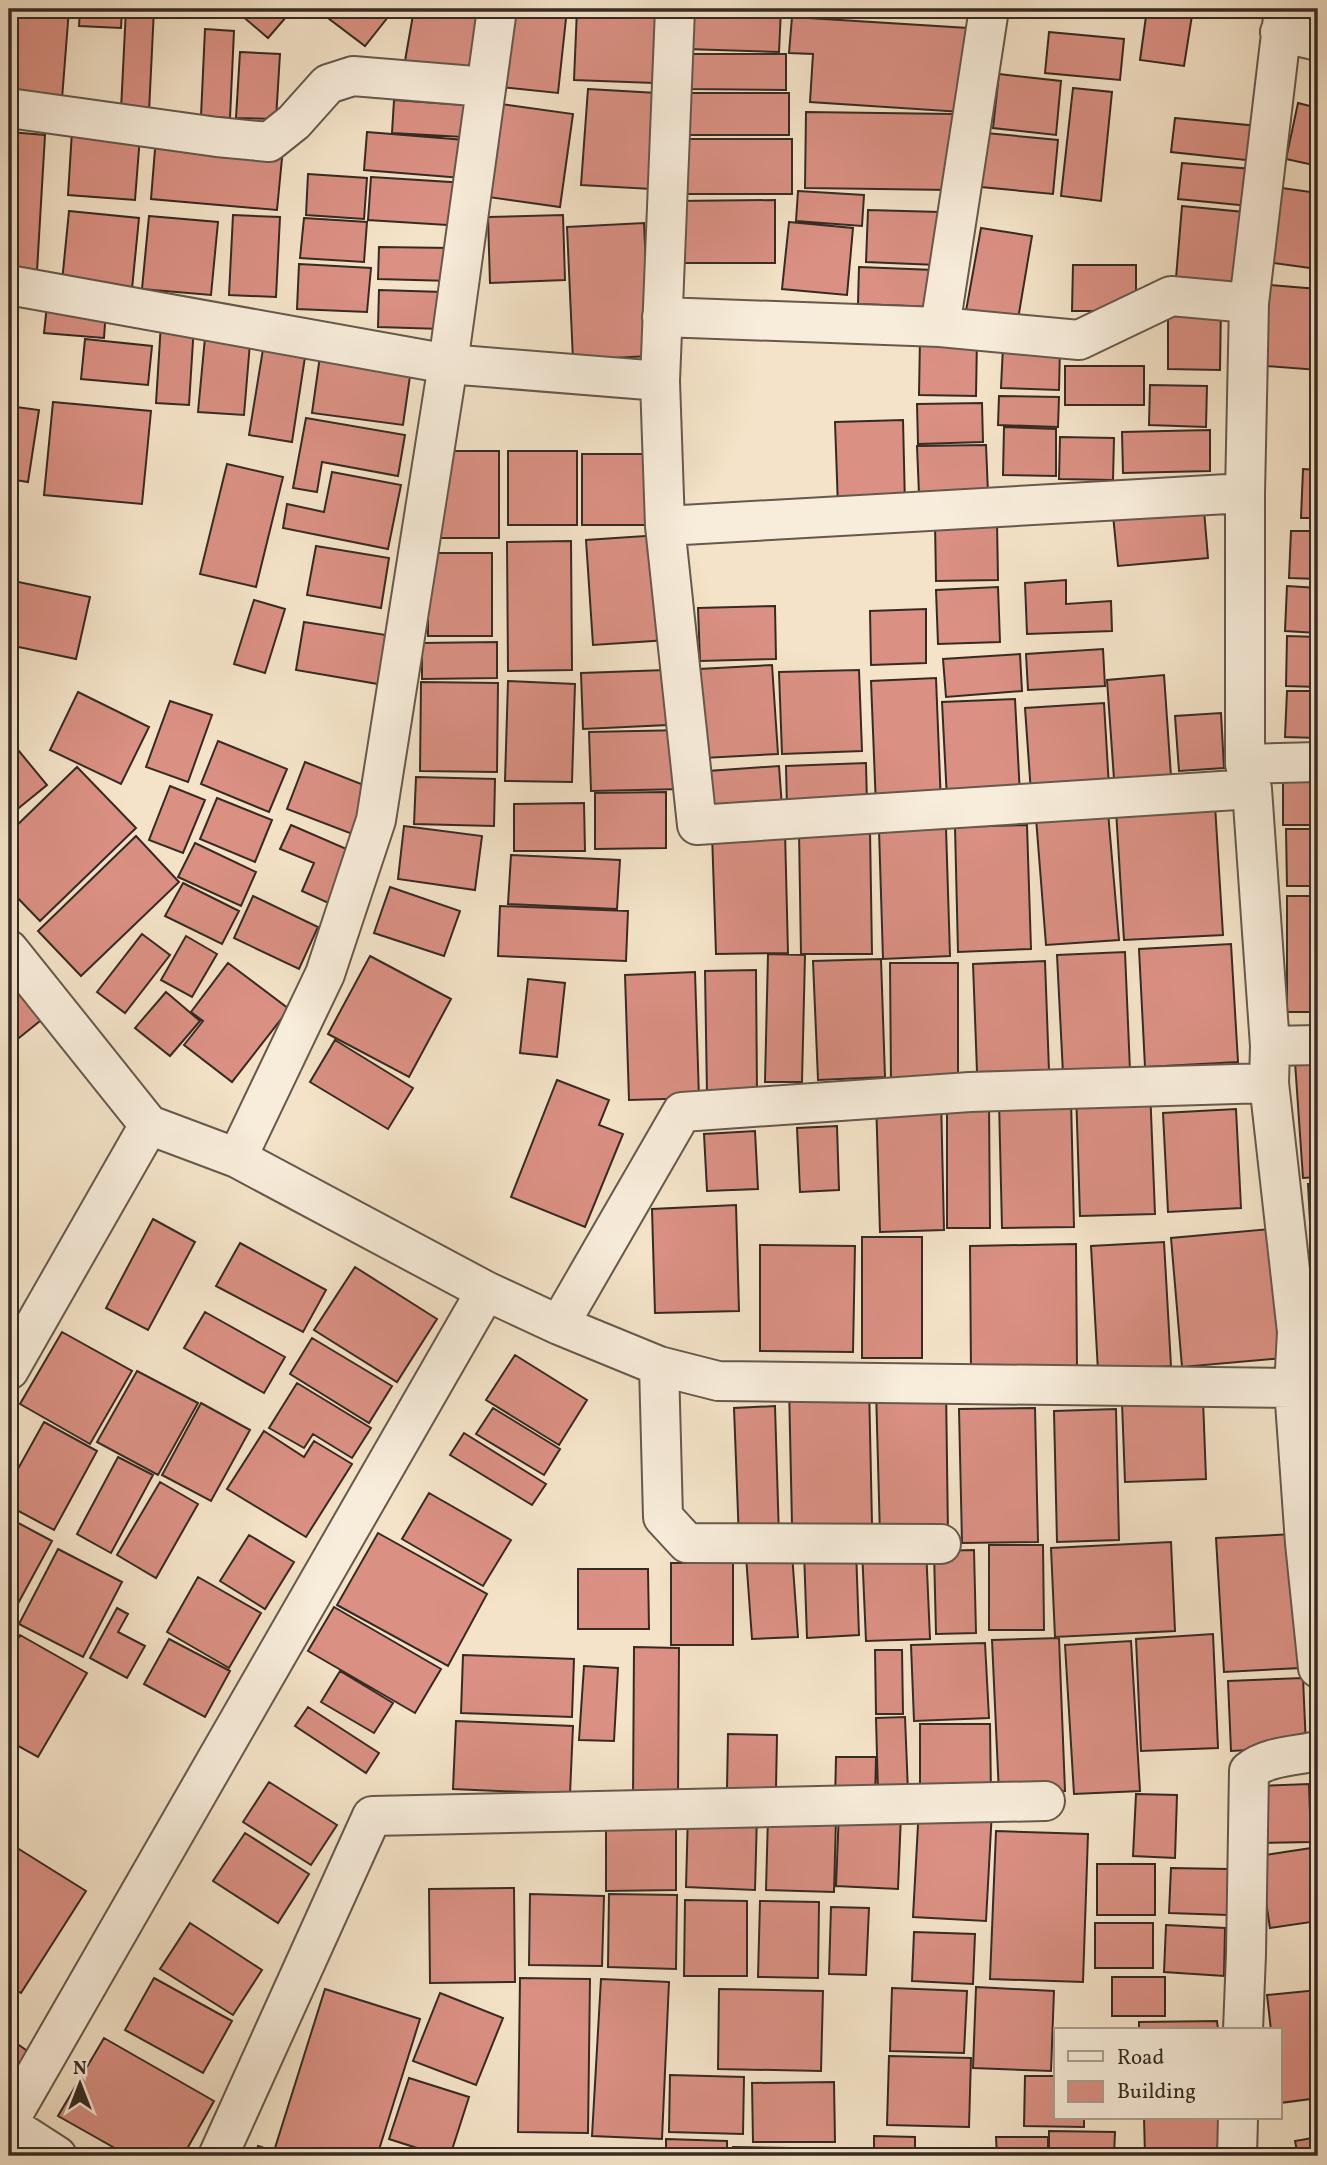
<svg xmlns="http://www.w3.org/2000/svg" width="1327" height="2165" viewBox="0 0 1327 2165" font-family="Vollkorn,serif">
<rect width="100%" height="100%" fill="#f4e3c8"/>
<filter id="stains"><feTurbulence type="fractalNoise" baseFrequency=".00286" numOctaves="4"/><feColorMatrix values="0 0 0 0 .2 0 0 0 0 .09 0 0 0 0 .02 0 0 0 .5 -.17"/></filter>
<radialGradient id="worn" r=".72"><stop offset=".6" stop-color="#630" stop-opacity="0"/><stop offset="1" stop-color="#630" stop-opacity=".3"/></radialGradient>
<!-- building -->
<path fill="#da9083" stroke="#362b23" stroke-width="2" d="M9,9H69L62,99L9,95Z
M80,9H122L121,28L79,26Z
M126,9H154L149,112L121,110Z
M234,9H293L268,38Z
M316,9H377L388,17L365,46Z
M414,9L479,18L469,72L405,61Z
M509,9H567L558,93L501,87Z
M577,9L658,13L654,83L574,80Z
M688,9H781L779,52L687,49Z
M794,9H855V14L794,12Z
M1147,9H1193L1184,66L1140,60Z
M1305,9H1318V16L1305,14Z
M792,17L968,28L962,112L810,102L813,54L789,53Z
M205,29L234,31L230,118L201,116Z
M1049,32L1124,39L1120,80L1045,73Z
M240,52L280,54L276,119L236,118Z
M688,54H786V90L687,89Z
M999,74L1061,81L1056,135L993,128Z
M1073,88L1112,92L1101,201L1061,196Z
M588,89L657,93L651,189L581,185Z
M681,93H789V135H681Z
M394,100L465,105L463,137L392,133Z
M494,103L573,114L560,207L481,196Z
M1298,103L1318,108V166L1286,159Z
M806,112L954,114L952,190L805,188Z
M1175,118L1258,126L1255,161L1171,152Z
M72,131L140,136L135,200L68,195Z
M9,132L45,135L37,271L9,269Z
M367,132L465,140L462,178L364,170Z
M986,133L1058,140L1053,194L981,187Z
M156,137L283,148L277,210L151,199Z
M680,139H792V194H680Z
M1182,163L1252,169L1249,206L1178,199Z
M308,174L367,178L364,219L306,215Z
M371,177L466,183L463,226L368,220Z
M1282,188L1318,193V269L1273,263Z
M798,191L864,195L862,226L796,221Z
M775,200V263H677L676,201Z
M1182,206L1244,212L1236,295L1175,290Z
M868,210L940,212L937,265L866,262Z
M69,211L139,218L132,289L62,282Z
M233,215L280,217L276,297L229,295Z
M563,215L565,280L490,283L488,217Z
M149,216L218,222L211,295L142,289Z
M304,218L367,222L364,262L300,258Z
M789,222L853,228L847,295L782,289Z
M644,223L650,356L573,360L567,227Z
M981,228L1032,236L1016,331L964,322Z
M379,247L452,248L451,281L378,279Z
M299,264L371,268L367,312L297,309Z
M1073,265H1136V311H1072Z
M859,267L934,270L933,307L858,304Z
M1258,284L1318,289V370L1252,365Z
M379,290L443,292L442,329L378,327Z
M1168,304H1221L1220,370L1168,369Z
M47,305L106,309L104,338L44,333Z
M161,323L194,325L189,405L156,403Z
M206,327L251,331L244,415L198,412Z
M265,337L307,344L292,442L249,435Z
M920,338H977L976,396L919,395Z
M85,339L152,346L148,385L81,379Z
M1003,346L1060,348L1059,390L1001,388Z
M321,349L412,362L403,425L312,413Z
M1065,366H1144V405H1065Z
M1150,385L1207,386L1206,427L1149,425Z
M999,396L1059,397L1058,427L998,425Z
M53,402L151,411L142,504L44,495Z
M982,403L983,442L918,444L917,404Z
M9,406L39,410L28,482L9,479Z
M306,418L405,435L398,476L322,462L317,492L293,488Z
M903,420L905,505L838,507L835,422Z
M1004,427L1056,429V476L1003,475Z
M1210,430V471L1123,473L1122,432Z
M1060,437L1114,438L1113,480L1059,479Z
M986,445L988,493L919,494L917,446Z
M439,451H499V538H439Z
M508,451H577V525H508Z
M582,454H656V525H582Z
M227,464L283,477L256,587L200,574Z
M1303,469L1318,470V518H1301Z
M332,472L401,485L388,549L283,528L287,504L324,512Z
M1203,498L1208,558L1118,566L1112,505Z
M997,521L998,580L936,581L935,522Z
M1291,531H1318V579L1289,578Z
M660,535L668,640L593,645L586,540Z
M571,541L572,670L508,671L507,542Z
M316,546L389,558L381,608L307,595Z
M428,553H492V636H428Z
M9,580L90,597L76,659L9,645Z
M1066,580V604L1111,601L1112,631L1027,634L1025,583Z
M1287,586L1318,588V633L1285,631Z
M998,587L1000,642L938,644L936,590Z
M254,600L285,609L265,673L234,664Z
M775,606L776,659L700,661L698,608Z
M926,609V663L871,665L870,611Z
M304,622L386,635L378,684L296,670Z
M1287,636L1318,637V687L1286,686Z
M497,642V678L422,679V643Z
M1103,649L1105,686L1028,690L1026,654Z
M1020,654L1022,691L946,697L943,659Z
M772,665L778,754L704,758L699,669Z
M666,670L668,725L583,729L581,673Z
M859,670L862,751L782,754L779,672Z
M1164,675L1171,776L1114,779L1107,680Z
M936,678L941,804L876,807L871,681Z
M508,681L575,684L572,782L505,781Z
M421,682L498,683L497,772L420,771Z
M1287,691H1318V738L1285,737Z
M78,692L149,727L121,784L50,750Z
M1015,699L1020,795L947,799L942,702Z
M170,701L212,715L188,782L146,767Z
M1104,703L1109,787L1031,793L1025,708Z
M1221,713L1224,768L1179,771L1175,716Z
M684,730L685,789L591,791L589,732Z
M9,739L47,785L9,816Z
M218,741L287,769L269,812L201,784Z
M305,762L374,789L355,835L287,809Z
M866,763L867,805L787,809L786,766Z
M779,766L782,807L710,811L708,771Z
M77,767L136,828L40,921L9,889V833Z
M416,777L495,779L494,826L414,824Z
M1318,780V825H1283V781Z
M170,786L205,800L183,853L149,840Z
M666,792V848L595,849V793Z
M217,798L272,820L255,862L200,839Z
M584,803L585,851H514V804Z
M1215,805L1223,935L1124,940L1116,810Z
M1108,812L1119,940L1046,945L1036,818Z
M291,825L358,854L335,906L302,891L314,863L280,849Z
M1027,825L1031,949L958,952L955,827Z
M404,826L482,836L475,890L398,879Z
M946,828L950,956L883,959L879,830Z
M1286,829H1318V886H1287Z
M870,830L872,954H801L799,831Z
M785,831L788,953L716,954L712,833Z
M136,836L179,882L81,976L38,931Z
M195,843L256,872L241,906L178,877Z
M511,855L620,860L617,909L508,904Z
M183,883L239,911L222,944L165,916Z
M390,887L460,911L444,956L374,933Z
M253,896L318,927L299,969L234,938Z
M1287,896H1318V1012H1287Z
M500,906L628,911L626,961L498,956Z
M142,934L170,955L125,1013L97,992Z
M186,936L217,954L192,997L161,980Z
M1231,944L1238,1062L1145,1067L1139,949Z
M1125,952L1130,1071L1063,1074L1057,955Z
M768,954L805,955L802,1082H765Z
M370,956L451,999L409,1077L328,1034Z
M881,959L885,1077L818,1080L813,961Z
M1045,961L1049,1071L977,1072L973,964Z
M228,963L289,1009L232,1082L184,1045L203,1021L191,1012Z
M890,963H958V1082H891Z
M756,970L757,1094L707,1095L705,971Z
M695,972L699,1098L629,1100L625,975Z
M22,978L50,1013L9,1046V988Z
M528,979L565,983L557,1057L520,1053Z
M166,992L200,1021L170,1056L135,1028Z
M335,1040L413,1088L388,1129L310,1082Z
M1318,1061V1177L1303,1178L1295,1062Z
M557,1080L609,1100L599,1125L623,1134L585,1227L511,1197Z
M1150,1088L1155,1214L1080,1216L1076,1091Z
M941,1098L944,1230L880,1232L876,1099Z
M947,1098H989L990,1228H947Z
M1071,1099L1074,1227L1002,1228L999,1101Z
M1236,1109L1241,1208L1168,1212L1163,1113Z
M837,1126L839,1190L800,1192L797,1128Z
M755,1131L758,1189L707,1191L704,1134Z
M1308,1184H1318V1316L1315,1317Z
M736,1205L739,1311L655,1313L652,1209Z
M153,1219L195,1242L148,1330L106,1308Z
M1270,1229L1283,1358L1182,1367L1171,1238Z
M862,1237H922V1358H862Z
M1164,1242L1171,1366L1098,1371L1091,1246Z
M240,1243L326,1290L303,1332L216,1286Z
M1076,1244L1077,1371L971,1373L970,1246Z
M760,1245L855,1246L853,1352L760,1351Z
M355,1267L437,1319L397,1382L314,1330Z
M205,1312L285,1357L264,1393L184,1348Z
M62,1332L132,1371L90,1444L20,1404Z
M312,1338L392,1386L369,1423L290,1374Z
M515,1355L587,1400L559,1445L486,1400Z
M137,1371L198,1403L158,1475L97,1442Z
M297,1383L371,1428L352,1458L313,1434L304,1448L269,1428Z
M869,1384L872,1524L792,1525L789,1385Z
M946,1388L948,1535L880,1536L876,1389Z
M1203,1399L1206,1479L1125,1482L1122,1403Z
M201,1403L250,1430L211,1501L162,1475Z
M775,1406L779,1538L739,1540L734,1408Z
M493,1408L560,1449L544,1475L476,1434Z
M1035,1408L1038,1542L962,1543L959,1409Z
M1116,1409L1119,1540L1057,1542L1054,1411Z
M44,1422L97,1451L54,1530L9,1506V1485Z
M264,1431L304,1457L314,1441L352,1464L306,1537L227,1489Z
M464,1433L546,1484L532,1505L450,1455Z
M118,1457L153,1475L111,1553L77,1534Z
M160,1482L198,1504L156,1578L117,1555Z
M429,1493L511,1540L483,1586L402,1539Z
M9,1518L52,1541L9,1620Z
M378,1533L487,1594L448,1666L337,1605Z
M1294,1534L1301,1668L1224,1672L1216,1538Z
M249,1535L294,1562L265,1609L220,1581Z
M1171,1542L1175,1631L1055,1637L1051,1548Z
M989,1545H1043L1044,1630H989Z
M926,1547L930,1639L866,1641L862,1549Z
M58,1549L122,1582L83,1657L19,1624Z
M856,1549L859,1635L807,1638L804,1551Z
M974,1550L976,1633L936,1634L934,1551Z
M792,1553L798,1637L752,1639L746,1556Z
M671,1563H733V1645H671Z
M578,1569H648L649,1629H578Z
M198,1577L261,1613L229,1668L167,1632Z
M334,1607L441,1669L415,1713L308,1651Z
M117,1608L128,1614L118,1632L145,1646L127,1678L90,1658Z
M1213,1634L1218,1748L1141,1751L1136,1639Z
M20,1635L87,1673L38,1757L9,1741V1655Z
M1059,1638L1065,1791L999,1794L992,1640Z
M169,1639L230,1671L205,1717L144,1684Z
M1131,1641L1140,1791L1074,1794L1065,1645Z
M985,1643L989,1718L914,1721L911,1645Z
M634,1647L679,1648L678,1798L633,1797Z
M875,1650H902L903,1714H876Z
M463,1655L574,1659L572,1717L461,1713Z
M584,1666L618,1668L614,1741L579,1740Z
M340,1671L393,1703L374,1733L321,1702Z
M1303,1678L1306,1747L1231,1751L1228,1681Z
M308,1707L379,1753L366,1773L295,1726Z
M905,1717L908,1792L878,1793L876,1718Z
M456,1721L573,1726L570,1794L453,1789Z
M920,1724H990L991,1795L920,1796Z
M728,1734L777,1735L776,1789H727Z
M836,1757H876L875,1803L835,1802Z
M269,1782L337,1825L311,1865L243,1822Z
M1309,1784L1311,1842L1259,1843L1258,1786Z
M1136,1794L1177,1795L1175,1858L1133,1856Z
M919,1806L992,1810L986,1921L913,1917Z
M839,1811L901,1814L898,1889L836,1886Z
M688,1812L757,1814L755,1890L686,1887Z
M606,1815H676V1890L606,1891Z
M768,1816L836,1819L834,1892L766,1890Z
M996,1831L1088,1834L1083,1982L990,1979Z
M245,1833L309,1874L278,1923L213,1881Z
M14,1846L86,1891L21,1993L9,1986V1854Z
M1318,1847V1921L1270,1928L1259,1856Z
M1097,1864H1155V1915H1097Z
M1171,1868L1229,1869L1228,1915L1169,1913Z
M514,1888L515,1982L430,1983L429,1889Z
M530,1894L604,1896L602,1966L529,1965Z
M609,1894L677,1895L676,1969L608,1967Z
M685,1900L747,1901V1976H684Z
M760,1901L819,1902L818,1978L758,1977Z
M831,1907L869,1908L866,1975L829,1974Z
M190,1923L262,1970L233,2015L160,1969Z
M1095,1923H1153V1968H1095Z
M1166,1925L1225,1928L1224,1976L1164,1972Z
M914,1932L975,1934L973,1984L912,1981Z
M1112,1977H1165V2016H1112Z
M154,1978L232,2021L203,2073L125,2030Z
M520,1978L590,1979L588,2133L518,2132Z
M601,1979L669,1982L662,2139L592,2136Z
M976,1987L1054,1991L1051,2071L973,2068Z
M892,1988L967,1991L964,2053L890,2051Z
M325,1989L420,2019L377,2156H254L258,2146L274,2151Z
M719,1989L823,1991L821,2071L718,2069Z
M1318,1990V2098L1280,2103V2030H1271L1267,1995Z
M440,1993L503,2018L476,2085L413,2061Z
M1217,2021L1218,2030H1139V2022Z
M9,2038L33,2055L9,2089Z
M104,2038L214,2101L183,2156H129L58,2116Z
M889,2056L971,2058L969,2127L887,2125Z
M670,2075L744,2077L743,2134L669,2132Z
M1025,2076H1056V2118H1084V2127L1024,2126Z
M409,2078L469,2097L450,2156H442L389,2139Z
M834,2082L835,2142H753L752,2083Z
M1144,2118H1224L1225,2153L1145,2155Z
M1049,2131L1115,2132L1114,2156H1049Z
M874,2136L915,2137V2156H874Z
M996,2137H1048V2156H997Z
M1318,2137V2156H1298L1295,2141Z
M666,2139L727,2141V2156H666Z
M733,2147L790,2148V2156H733Z
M389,2148L412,2156H387Z
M799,2152L856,2153V2156H799Z"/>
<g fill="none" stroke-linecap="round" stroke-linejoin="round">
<!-- minor casing -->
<g stroke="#66594c" stroke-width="42">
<path id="minor" d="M675,9L660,381L665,526L697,825L1252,789
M1284,9L1249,303L1245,493V764L1252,789L1270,1046L1269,1083L1297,1332L1294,1388L1305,1543L1318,1668
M1280,32L1318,41
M9,108L217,137L269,142L294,122L328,84L353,76L486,87
M9,285L448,364L660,381
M662,317L940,327L1079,340L1171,296L1249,303
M940,327L989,9
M665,526L1245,493
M1245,764L1318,762
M9,950L149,1125L237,1158L486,1291L559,1325L659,1366L718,1381L1294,1388
M1270,1046L1318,1045
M237,1158L325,974L376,820L448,364L497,9
M559,1325L682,1112L970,1092L1269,1083
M659,1366L663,1517L687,1543L941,1544
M9,1370L149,1125
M1243,2030L1246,1954L1249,1771C1267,1756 1295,1756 1318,1751
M9,2121L486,1291
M9,2125L57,2156
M218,2156L372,1816L1045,1801
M1237,2156L1238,2118"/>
</g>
<!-- minor -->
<use href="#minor" stroke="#f8eddb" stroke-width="38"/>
</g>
<!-- margin -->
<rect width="1327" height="2165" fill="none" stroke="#f4e3c8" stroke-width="35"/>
<rect x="10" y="10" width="1306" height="2144" fill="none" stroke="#362b23" stroke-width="3.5"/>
<rect x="18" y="18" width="1292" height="2130" fill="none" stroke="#362b23" stroke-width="2"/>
<!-- legend -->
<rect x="1054" y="2028" width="228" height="91" fill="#f8eddb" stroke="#aa9f91" stroke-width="2"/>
<rect x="1068" y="2051" width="35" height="10" fill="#f8eddb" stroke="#aa9f91" stroke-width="2"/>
<text x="1117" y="2064" font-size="21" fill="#362b23">Road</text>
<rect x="1068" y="2081" width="35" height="21" fill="#da9083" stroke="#aa9f91" stroke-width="2"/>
<text x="1117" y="2098" font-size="21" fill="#362b23">Building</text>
<!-- north arrow -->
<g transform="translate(80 2084)" stroke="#f8eddb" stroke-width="5" paint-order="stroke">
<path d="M0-5L12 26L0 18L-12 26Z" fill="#362b23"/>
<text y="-10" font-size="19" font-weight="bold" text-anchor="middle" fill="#362b23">N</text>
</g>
<rect width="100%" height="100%" filter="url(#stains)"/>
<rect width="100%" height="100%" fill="url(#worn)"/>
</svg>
